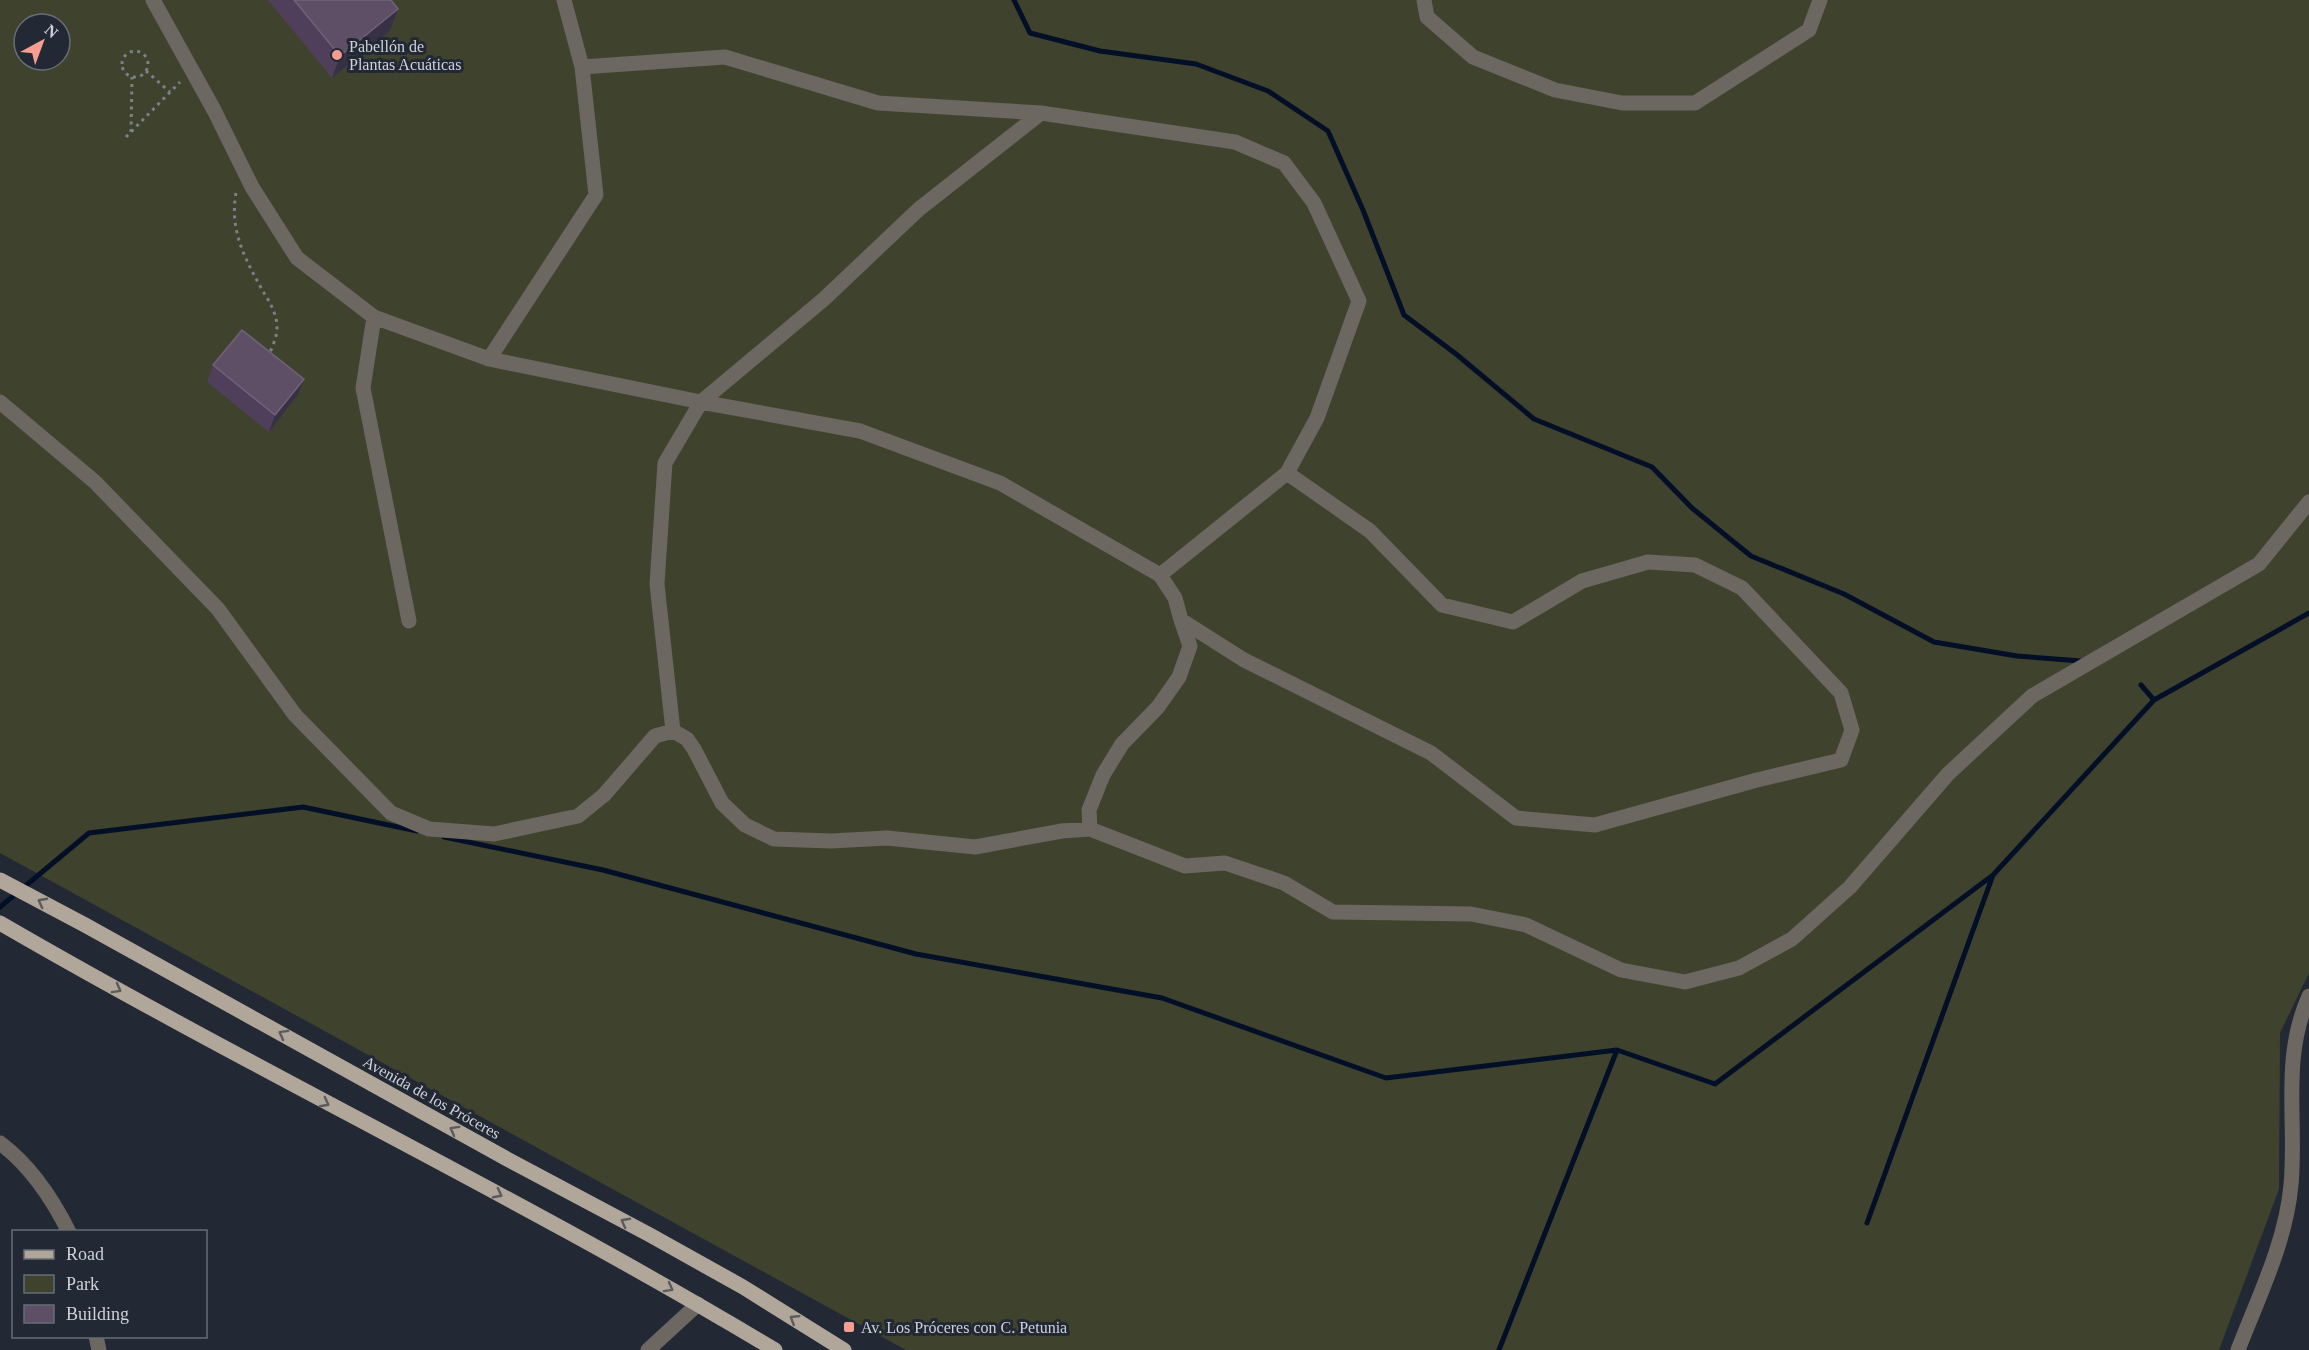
<svg xmlns="http://www.w3.org/2000/svg" width="2309" height="1350" viewBox="0 0 2309 1350" font-family="'Times New Roman',serif">
<rect width="100%" height="100%" fill="#222934"/>
<!-- green -->
<path fill="#3f422d" fill-rule="evenodd" d="M0,0H2309V973L2280,1033L2279,1189L2219,1350H906L0,853ZM24,24H60V60H24Z"/>
<g fill="none" stroke-linecap="round" stroke-linejoin="round">
<!-- stream -->
<path stroke="#030f26" stroke-width="5" d="M1014,0L1030,33L1100,51L1196,64L1268,91L1328,131L1363,210L1404,315L1456,354L1534,419L1652,467L1692,508L1751,556L1844,594L1934,642L2017,656L2081,661
M2141,685L2154,700
M444,837L603,870L916,954L1162,998L1386,1078L1617,1050
M0,907L89,833L303,807L417,831
M1867,1223L1993,875
M1499,1350L1617,1050L1715,1084L1993,875L2154,700L2309,613"/>
<!-- path -->
<path stroke="#7b818b" stroke-width="3" stroke-dasharray="3 4.5" stroke-linecap="butt" d="M122 64a13 13 0 1 1 26 0a13 13 0 1 1-26 0Z
M146,71L170,92
M131,132L132,77
M126,137L180,82
M236,193C229,231 246,261 264,293C271,304 277,315 277,328C277,337 272,347 269,355"/>
<!-- minor -->
<path stroke="#6c6761" stroke-width="15" d="M153,0L214,110L252,187L297,258L374,317L489,359L701,402L665,463L657,584L673,731L687,739L694,749L722,803L745,825L774,839L831,841L887,838L975,847L1062,831L1090,829L1185,866L1225,863L1284,883L1333,912L1471,914L1526,925L1621,970L1685,982L1739,968L1792,939L1850,887L1948,774L2032,696L2259,564L2309,502
M1424,0L1427,17L1473,57L1555,90L1622,103H1695L1809,30L1820,0
M582,67L725,57L878,103L1041,113L1235,142L1284,163L1314,203L1359,301L1317,418L1287,473L1370,531L1442,605L1513,622L1582,581L1648,562L1695,565L1742,588L1841,693L1852,730L1841,760L1757,780L1595,825L1516,818L1431,753L1244,660L1181,620L1175,598L1160,575L1000,483L860,431L701,402
M374,317L363,388L409,621
M489,359L596,195L582,67L564,0
M0,402L95,482L218,609L295,715L391,813L429,829L494,834L578,816L604,795L655,736L673,731
M701,402L824,299L919,209L1041,113
M1160,575L1287,473
M1090,829L1089,810L1103,775L1122,744L1158,707L1179,677L1190,646L1181,620
M0,1143C31,1166 52,1198 69,1232
M96,1336L99,1350
M648,1350L698,1304
M2238,1350C2258,1298 2286,1242 2291,1185C2297,1120 2281,1059 2309,996"/>
<!-- major -->
<path stroke="#b0a69a" stroke-width="15" d="M0,880L85,925L507,1159L650,1235L743,1287L844,1350
M0,923C255,1071 522,1198 775,1350"/>
</g>
<!-- wall -->
<path fill="#503f5a" d="M268,0H391L398,9L390,31L332,78Z
M213,365L304,379L297,396L269,432L207,382Z"/>
<!-- shaded-wall -->
<path fill="#383045" d="M398,9L390,31L332,78L340,56Z
M304,379L297,396L269,432L275,415Z"/>
<!-- building -->
<path fill="#5e4f67" stroke="#6f6379" stroke-width="1.5" d="M294,0H391L398,9L340,56Z
M242,330L304,379L275,415L213,365Z"/>
<!-- one-way arrows -->
<defs><path id="oneway-chevron" d="M-2-3.5L2.5 0L-2 3.5" fill="none" stroke-width="1.6" stroke-linecap="round" stroke-linejoin="round" transform="scale(1.5)"/></defs>
<g stroke="#5b5b5d">
<use href="#oneway-chevron" transform="translate(42 902) rotate(-152)"/>
<use href="#oneway-chevron" transform="translate(117 989) rotate(29)"/>
<use href="#oneway-chevron" transform="translate(283 1034) rotate(-151)"/>
<use href="#oneway-chevron" transform="translate(325 1103) rotate(28)"/>
<use href="#oneway-chevron" transform="translate(454 1130) rotate(-151)"/>
<use href="#oneway-chevron" transform="translate(498 1194) rotate(28)"/>
<use href="#oneway-chevron" transform="translate(625 1222) rotate(-152)"/>
<use href="#oneway-chevron" transform="translate(669 1288) rotate(29)"/>
<use href="#oneway-chevron" transform="translate(794 1319) rotate(-148)"/>
</g>
<!-- markers -->
<g fill="#f59d90" stroke="#222934" stroke-width="2">
<circle cx="337" cy="55" r="6"/>
<rect x="843" y="1321" width="12" height="12" rx="3"/>
</g>
<g text-anchor="middle" stroke-width="6" stroke-linejoin="round" paint-order="stroke">
<!-- poi labels -->
<g font-size="16" fill="#cdd2da" stroke="#222934" text-anchor="start">
<text x="349" y="52">Pabellón de<tspan x="349" dy="18">Plantas Acuáticas</tspan></text>
<text x="861" y="1333">Av. Los Próceres con C. Petunia</text>
</g>
<!-- street labels -->
<g font-size="16" fill="#cdd2da" stroke="#222934">
<text transform="translate(432 1097) rotate(29)" y="6">Avenida de los Próceres</text>
</g>
</g>
<!-- legend -->
<rect x="12" y="1230" width="195" height="108" fill="#222934" stroke="#666d76" stroke-width="1.5"/>
<rect x="24" y="1250" width="30" height="9" fill="#b0a69a" stroke="#666d76" stroke-width="1.5"/>
<text x="66" y="1260" font-size="18" fill="#cdd2da">Road</text>
<rect x="24" y="1275" width="30" height="18" fill="#3f422d" stroke="#666d76" stroke-width="1.5"/>
<text x="66" y="1290" font-size="18" fill="#cdd2da">Park</text>
<rect x="24" y="1305" width="30" height="18" fill="#5e4f67" stroke="#666d76" stroke-width="1.5"/>
<text x="66" y="1320" font-size="18" fill="#cdd2da">Building</text>
<!-- north arrow -->
<g transform="translate(42 42) rotate(41)"><circle r="28" fill="#222934" stroke="#666d76" stroke-width="1.5"/>
<path d="M0-4.5L10 22L0 15L-10 22Z" fill="#f59d90"/>
<text y="-9" font-size="16" font-weight="bold" text-anchor="middle" fill="#cdd2da">N</text>
</g>
</svg>
